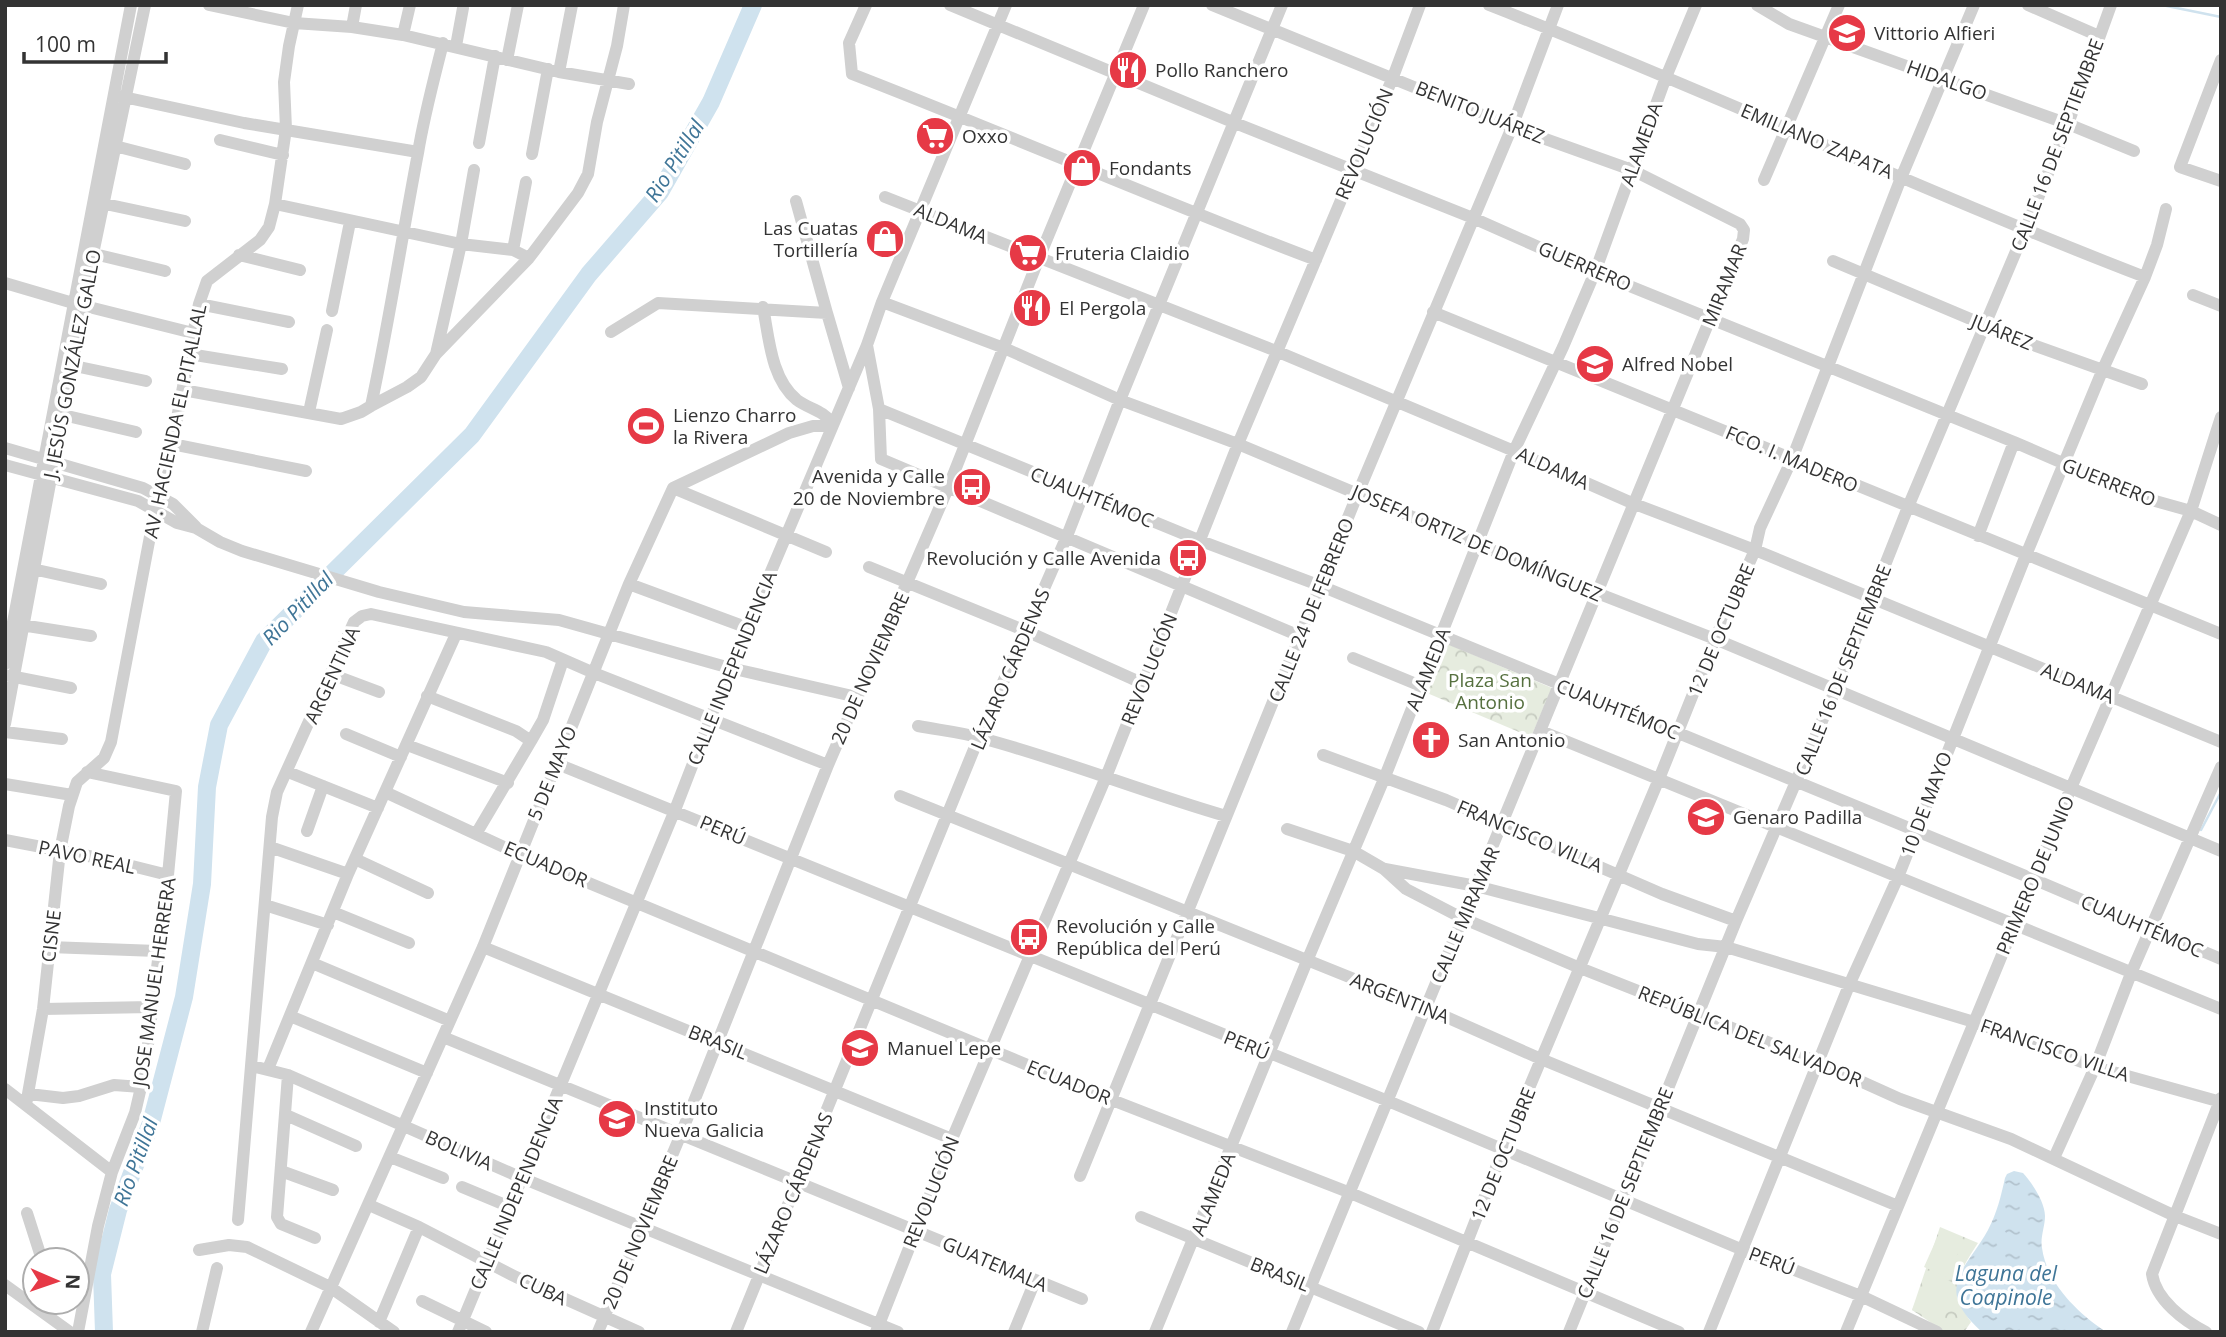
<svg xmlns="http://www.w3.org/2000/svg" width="2226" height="1337" viewBox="0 0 2226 1337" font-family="'Open Sans',sans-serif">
<defs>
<pattern id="park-crowns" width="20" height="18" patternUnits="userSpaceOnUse" patternTransform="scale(1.75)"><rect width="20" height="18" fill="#e6ecdf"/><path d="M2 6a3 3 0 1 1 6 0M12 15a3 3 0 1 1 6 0" fill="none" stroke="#c6cbc0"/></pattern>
<pattern id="water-ripples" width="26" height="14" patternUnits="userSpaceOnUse" patternTransform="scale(1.75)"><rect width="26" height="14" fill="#cfe2ee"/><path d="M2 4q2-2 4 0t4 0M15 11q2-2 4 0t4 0" fill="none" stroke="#b2c2cd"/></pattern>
</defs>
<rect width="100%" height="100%" fill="#fff"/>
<!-- park -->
<path fill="url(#park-crowns)" d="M1448,644L1552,688L1531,737L1427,693Z
M1940,1227L1978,1243C1958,1274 1948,1289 1971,1322L1964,1332H1945L1912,1310Z"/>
<!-- pitch -->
<path fill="#e6ecdf" d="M1941,1229L1964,1240L1947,1277L1924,1267Z
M1929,1272L1954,1283L1937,1321L1912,1310Z"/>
<!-- water -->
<path fill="url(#water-ripples)" d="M2014,1171L2023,1173C2032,1183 2045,1202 2045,1216C2045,1227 2040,1237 2042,1248C2047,1284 2078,1313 2106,1332H1982C1933,1288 1965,1271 1988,1230C1997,1213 2001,1196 2005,1178L2007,1174Z"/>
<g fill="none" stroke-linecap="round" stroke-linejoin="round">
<!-- stream -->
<path stroke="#cfe2ee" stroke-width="2.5" d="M2162,5L2221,17
M2201,830L2221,792"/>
<!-- river -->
<path stroke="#cfe2ee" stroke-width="18" d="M104,1332L102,1274L118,1210L151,1123L184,997L202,884L207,787L219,725L264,641L472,435L589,274L660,192L711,102L753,5"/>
<!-- minor -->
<path stroke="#d0d0d0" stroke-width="12" d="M209,5L294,23L352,27L403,35L559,72L629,84
M866,5L849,43L852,74C1007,134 1160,201 1316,260
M950,5L1235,123L1473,218L1595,272L2014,442L2141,497L2191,511L2221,525
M1212,5L1512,127L1632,170L1740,224L1744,230L1743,239C1592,603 1443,968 1292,1332
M1489,5C1709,91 1924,192 2145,277
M1757,5L1789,24L2068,124L2134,151
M2028,5L2099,36
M352,27L356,5
M403,35L410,5
M456,46L463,8
M507,60L518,5
M2221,60L2180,167L2221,181
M559,72L572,5
M119,96L244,123L418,152
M220,140L283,155
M479,143L495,56
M111,145L185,164
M532,154L548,69
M1764,180L1839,5
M885,197L1276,351L1514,451L1632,503L1755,550L2221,742
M796,201L827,313
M96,202L185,221
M275,204L461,244L513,250L529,258
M513,250L526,182
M86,252L165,271
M239,255L300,270
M1833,261L2025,342L2142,384
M5,283L73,303L193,333
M2193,295L2221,306
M882,302L1004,348L1120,400L1238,444L1561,579L1715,639L2221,851
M199,304L289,322
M763,307C769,338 771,379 797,400C809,409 823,410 833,424
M332,311L350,222
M1433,312L2221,634
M611,332L658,303L827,313L849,388
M867,345L879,409L1201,541L1321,586L2033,879L2221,959
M189,354L282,369
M436,354L529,258L578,193L588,174L597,122L617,46L624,5
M65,364L146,381
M183,390L341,419L361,412L371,406C389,322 402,237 418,153C424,116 434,79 443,43
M371,406L407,387L421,377L436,354L461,244L474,170
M879,409L881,459L1302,637
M309,412L327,330
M63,415L136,432
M172,444L306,471
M5,448L143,488L173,504L196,527
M5,465L138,501L177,523L196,528L220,542L242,551L379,592L464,612L559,620L730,668L857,697
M673,488L826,552
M1978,536L2014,442
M869,567L1026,631L1144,684
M28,568L101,584
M629,584L748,628
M15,624L91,636
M1353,658L1421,686
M5,664L131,5
M331,674L379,692
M5,675L71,688
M427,696L516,731L531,741L476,834
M5,724L93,254L145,5
M918,726C939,730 961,732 981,738C1064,760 1143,792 1226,816
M1541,731L2221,1009
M5,732L62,739
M346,734L401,757
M531,741L543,720L563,660
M407,745L508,783
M1323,755L1446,800L1662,894L1736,921
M555,763L1388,1101L1743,1250L1861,1296L1937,1332
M288,772L378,808
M5,784L72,795
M385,792L519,854L1112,1100L1348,1192L1679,1332
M900,796L1426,1008L1541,1059L1898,1206
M1287,829L1353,851L1384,869L1406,889L1462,918L1580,968L1818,1062L1900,1099L2011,1139L2175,1216L2221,1234
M307,831L323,786
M5,840L104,859L168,875
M270,847L348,874
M355,859L428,893
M1385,869L1476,886L1698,944L1726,947L1974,1022L2095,1067L2221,1102
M265,905L328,925
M333,912L409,943
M49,947L157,951
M483,947L952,1139
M312,963L450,1021
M43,1009L151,1007
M290,1016L427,1073
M443,1037L1082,1299
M252,1066L288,1075L522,1178L898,1332
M268,1069L348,874L456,634
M288,1075L277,1217L281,1224L315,1238
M5,1089L112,1172
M29,1094L63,1098L79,1096L114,1085L141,1087
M26,1105L43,1009L60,851L69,806L77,782L104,758L111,742L155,510L172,444L199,304L207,281L260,240L269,227L275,204L286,129L284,82L289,46L298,5
M286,1115L356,1146
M390,1157L443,1178
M2054,1158L2095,1067L2132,971L2221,767
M281,1171L333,1190
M1080,1176L1358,493L1512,127L1558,5
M462,1187L510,1207
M369,1205L419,1227L516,1277L639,1332
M27,1213L42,1260
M1141,1217L1419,1332
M238,1220L272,817L277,792L354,622L362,616L371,614L546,652L594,673L828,765
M199,1250L229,1245L247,1247L330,1287L394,1332
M5,1285L70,1332
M422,1301L486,1332
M379,1322L419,1227
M78,1332L98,1226L112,1172L135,1113L145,1070L168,875L176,791L87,772
M202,1332L217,1268
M311,1332L483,947L629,584L673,488L789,433L813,426H832
M458,1332L675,810L730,668L867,345L882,302L1006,5
M598,1332L681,1134L828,765L948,488L1039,258L1144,5
M736,1332L979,737L1067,536L1120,400L1282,5
M876,1332L952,1139L1106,777L1238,444L1393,77L1420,5
M1014,1332L1035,1281
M1155,1332L1307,961L1384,779L1514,451L1563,347L1595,272L1666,77L1696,5
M1432,1332L1503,1150L1659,779L1715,639L1755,550L1760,528L1792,459L1901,178L1974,5
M1569,1332L1736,921L1835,691L1908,507L2025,230L2068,124L2111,5
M1709,1332L1850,983L1898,877L2026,555L2103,369L2145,277L2157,245L2166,209
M1846,1332L2071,788L2191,511L2221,417
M2206,1332C2184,1321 2156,1300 2152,1274L2221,1098"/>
</g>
<!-- icons -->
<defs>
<g id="school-disc" transform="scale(2.0125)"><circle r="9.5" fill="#e63946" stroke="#fff"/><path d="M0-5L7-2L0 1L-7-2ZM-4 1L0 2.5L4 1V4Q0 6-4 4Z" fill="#fff"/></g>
<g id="restaurant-disc" transform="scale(2.0125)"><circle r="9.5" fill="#e63946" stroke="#fff"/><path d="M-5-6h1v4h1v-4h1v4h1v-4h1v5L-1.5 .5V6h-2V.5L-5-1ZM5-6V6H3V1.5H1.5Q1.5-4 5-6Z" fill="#fff"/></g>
<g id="supermarket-disc" transform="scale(2.0125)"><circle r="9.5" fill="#e63946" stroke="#fff"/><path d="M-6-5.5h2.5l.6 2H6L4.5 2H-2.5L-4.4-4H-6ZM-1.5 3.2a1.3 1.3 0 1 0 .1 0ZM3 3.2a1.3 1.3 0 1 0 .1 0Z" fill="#fff"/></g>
<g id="shop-disc" transform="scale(2.0125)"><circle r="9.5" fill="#e63946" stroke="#fff"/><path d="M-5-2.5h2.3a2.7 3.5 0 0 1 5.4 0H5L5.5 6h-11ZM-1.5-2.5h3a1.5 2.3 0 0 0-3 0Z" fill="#fff"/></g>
<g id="stadium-disc" transform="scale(2.0125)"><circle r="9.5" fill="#e63946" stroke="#fff"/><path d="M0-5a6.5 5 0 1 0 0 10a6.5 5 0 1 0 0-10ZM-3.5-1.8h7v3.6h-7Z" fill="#fff"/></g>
<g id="bus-disc" transform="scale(2.0125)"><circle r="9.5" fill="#e63946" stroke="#fff"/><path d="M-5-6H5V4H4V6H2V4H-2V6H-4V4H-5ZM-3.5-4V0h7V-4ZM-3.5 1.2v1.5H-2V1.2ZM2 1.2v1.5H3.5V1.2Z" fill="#fff"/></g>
<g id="church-disc" transform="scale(2.0125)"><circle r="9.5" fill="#e63946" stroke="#fff"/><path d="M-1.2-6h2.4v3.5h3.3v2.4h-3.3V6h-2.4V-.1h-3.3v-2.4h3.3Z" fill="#fff"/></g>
</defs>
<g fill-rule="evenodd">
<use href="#school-disc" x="1847" y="33"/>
<use href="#restaurant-disc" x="1128" y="70"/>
<use href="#supermarket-disc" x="935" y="136"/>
<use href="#shop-disc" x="1082" y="168"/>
<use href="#shop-disc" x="885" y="239"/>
<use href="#supermarket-disc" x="1028" y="253"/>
<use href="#restaurant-disc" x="1032" y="308"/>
<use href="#school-disc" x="1595" y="364"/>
<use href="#stadium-disc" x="646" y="426"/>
<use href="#bus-disc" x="972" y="487"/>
<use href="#bus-disc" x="1188" y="558"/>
<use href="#church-disc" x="1431" y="740"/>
<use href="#school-disc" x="1706" y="817"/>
<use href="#bus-disc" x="1029" y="937"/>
<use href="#school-disc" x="860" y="1048"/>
<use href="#school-disc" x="617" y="1119"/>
</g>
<g text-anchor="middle" stroke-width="7" stroke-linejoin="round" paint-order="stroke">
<!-- poi labels -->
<g font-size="19" fill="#333" stroke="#fff" text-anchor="start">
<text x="1874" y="40">Vittorio Alfieri</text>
<text x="1155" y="77">Pollo Ranchero</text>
<text x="962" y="143">Oxxo</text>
<text x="1109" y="175">Fondants</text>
<text x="858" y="235" text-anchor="end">Las Cuatas<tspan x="858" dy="22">Tortillería</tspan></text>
<text x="1055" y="260">Fruteria Claidio</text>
<text x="1059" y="315">El Pergola</text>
<text x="1622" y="371">Alfred Nobel</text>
<text x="673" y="422">Lienzo Charro<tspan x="673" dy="22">la Rivera</tspan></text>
<text x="945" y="483" text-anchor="end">Avenida y Calle<tspan x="945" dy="22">20 de Noviembre</tspan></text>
<text x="1161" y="565" text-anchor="end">Revolución y Calle Avenida</text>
<text x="1458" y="747">San Antonio</text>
<text x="1733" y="824">Genaro Padilla</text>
<text x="1056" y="933">Revolución y Calle<tspan x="1056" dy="22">República del Perú</tspan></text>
<text x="887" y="1055">Manuel Lepe</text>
<text x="644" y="1115">Instituto<tspan x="644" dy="22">Nueva Galicia</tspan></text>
</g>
<!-- street labels -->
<g font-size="19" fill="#333" stroke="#fff">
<text transform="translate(1947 80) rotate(20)" y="7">HIDALGO</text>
<text transform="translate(1480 112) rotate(22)" y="7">BENITO JUÁREZ</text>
<text transform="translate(1817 141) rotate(23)" y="7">EMILIANO ZAPATA</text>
<text transform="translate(1364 144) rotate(-67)" y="7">REVOLUCIÓN</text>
<text transform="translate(1641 144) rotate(-70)" y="7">ALAMEDA</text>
<text transform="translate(2057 145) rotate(-69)" y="7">CALLE 16 DE SEPTIEMBRE</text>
<text transform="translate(951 223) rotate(22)" y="7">ALDAMA</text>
<text transform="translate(1585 266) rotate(23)" y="7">GUERRERO</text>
<text transform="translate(1724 285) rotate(-68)" y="7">MIRAMAR</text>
<text transform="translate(2002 332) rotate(22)" y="7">JUÁREZ</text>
<text transform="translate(72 364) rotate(-79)" y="7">J. JESÚS GONZÁLEZ GALLO</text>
<text transform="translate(175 421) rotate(-78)" y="7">AV. HACIENDA EL PITALLAL</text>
<text transform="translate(1792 459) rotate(23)" y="7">FCO. I. MADERO</text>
<text transform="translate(1553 468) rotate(24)" y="7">ALDAMA</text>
<text transform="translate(2109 482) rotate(22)" y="7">GUERRERO</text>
<text transform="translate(1092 497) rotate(22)" y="7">CUAUHTÉMOC</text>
<text transform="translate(1477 543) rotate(23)" y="7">JOSEFA ORTIZ DE DOMÍNGUEZ</text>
<text transform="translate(1311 610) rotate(-68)" y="7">CALLE 24 DE FEBRERO</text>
<text transform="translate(1721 630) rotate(-67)" y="7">12 DE OCTUBRE</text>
<text transform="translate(732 668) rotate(-68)" y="7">CALLE INDEPENDENCIA</text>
<text transform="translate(870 668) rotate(-66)" y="7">20 DE NOVIEMBRE</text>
<text transform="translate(1010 669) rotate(-67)" y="7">LÁZARO CÁRDENAS</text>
<text transform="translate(1149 669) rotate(-68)" y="7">REVOLUCIÓN</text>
<text transform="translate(1428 669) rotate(-68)" y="7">ALAMEDA</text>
<text transform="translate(1843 670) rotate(-68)" y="7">CALLE 16 DE SEPTIEMBRE</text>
<text transform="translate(332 675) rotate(-65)" y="7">ARGENTINA</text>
<text transform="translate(2078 683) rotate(22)" y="7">ALDAMA</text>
<text transform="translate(1618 709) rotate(22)" y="7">CUAUHTÉMOC</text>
<text transform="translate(552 773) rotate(-68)" y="7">5 DE MAYO</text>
<text transform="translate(1926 804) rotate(-69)" y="7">10 DE MAYO</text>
<text transform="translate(723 830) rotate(23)" y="7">PERÚ</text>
<text transform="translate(1530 836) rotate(23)" y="7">FRANCISCO VILLA</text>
<text transform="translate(87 857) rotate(12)" y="7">PAVO REAL</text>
<text transform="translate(546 864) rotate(23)" y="7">ECUADOR</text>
<text transform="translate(2035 875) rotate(-67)" y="7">PRIMERO DE JUNIO</text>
<text transform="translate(1465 915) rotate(-67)" y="7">CALLE MIRAMAR</text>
<text transform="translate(2142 926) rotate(23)" y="7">CUAUHTÉMOC</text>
<text transform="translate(51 936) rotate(-83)" y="7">CISNE</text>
<text transform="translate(154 982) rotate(-82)" y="7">JOSE MANUEL HERRERA</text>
<text transform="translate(1400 998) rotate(22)" y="7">ARGENTINA</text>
<text transform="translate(1750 1036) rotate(22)" y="7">REPÚBLICA DEL SALVADOR</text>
<text transform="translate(718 1042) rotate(22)" y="7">BRASIL</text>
<text transform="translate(1247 1045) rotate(22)" y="7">PERÚ</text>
<text transform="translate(2055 1050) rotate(19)" y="7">FRANCISCO VILLA</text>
<text transform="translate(1069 1082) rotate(22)" y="7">ECUADOR</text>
<text transform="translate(459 1150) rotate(24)" y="7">BOLIVIA</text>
<text transform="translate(1503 1154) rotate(-68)" y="7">12 DE OCTUBRE</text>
<text transform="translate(931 1192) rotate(-68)" y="7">REVOLUCIÓN</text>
<text transform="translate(516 1193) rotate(-67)" y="7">CALLE INDEPENDENCIA</text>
<text transform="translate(793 1193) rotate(-67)" y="7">LÁZARO CÁRDENAS</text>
<text transform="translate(1625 1193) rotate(-68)" y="7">CALLE 16 DE SEPTIEMBRE</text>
<text transform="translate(1213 1194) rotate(-68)" y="7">ALAMEDA</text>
<text transform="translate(640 1232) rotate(-67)" y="7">20 DE NOVIEMBRE</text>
<text transform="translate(1772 1261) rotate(21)" y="7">PERÚ</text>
<text transform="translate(995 1264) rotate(23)" y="7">GUATEMALA</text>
<text transform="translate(1280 1274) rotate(22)" y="7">BRASIL</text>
<text transform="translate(543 1289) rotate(25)" y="7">CUBA</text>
</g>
<!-- park labels -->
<g font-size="19" fill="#56703f" stroke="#fff">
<text x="1490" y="687">Plaza San<tspan x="1490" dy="22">Antonio</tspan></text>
</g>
<!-- water labels -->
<g font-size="21" font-style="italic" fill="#3f7597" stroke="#fff">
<text transform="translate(675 161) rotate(-58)" y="7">Rio Pitillal</text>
<text transform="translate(298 609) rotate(-46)" y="7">Rio Pitillal</text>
<text transform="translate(136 1162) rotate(-70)" y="7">Rio Pitillal</text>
<text x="2006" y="1281">Laguna del<tspan x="2006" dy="24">Coapinole</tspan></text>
</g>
</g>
<!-- border -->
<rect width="2226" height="1337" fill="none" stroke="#333333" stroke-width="14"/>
<!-- north arrow -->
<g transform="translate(56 1281) rotate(92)"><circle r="33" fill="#ffffff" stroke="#adadad" stroke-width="2"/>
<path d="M0-5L12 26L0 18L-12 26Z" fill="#e63946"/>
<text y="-10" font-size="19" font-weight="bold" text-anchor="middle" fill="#333333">N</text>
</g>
<!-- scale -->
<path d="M24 52v10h142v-10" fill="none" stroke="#333333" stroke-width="3.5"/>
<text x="35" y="52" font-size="21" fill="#333333" stroke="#ffffff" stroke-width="5" paint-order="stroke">100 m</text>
</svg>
